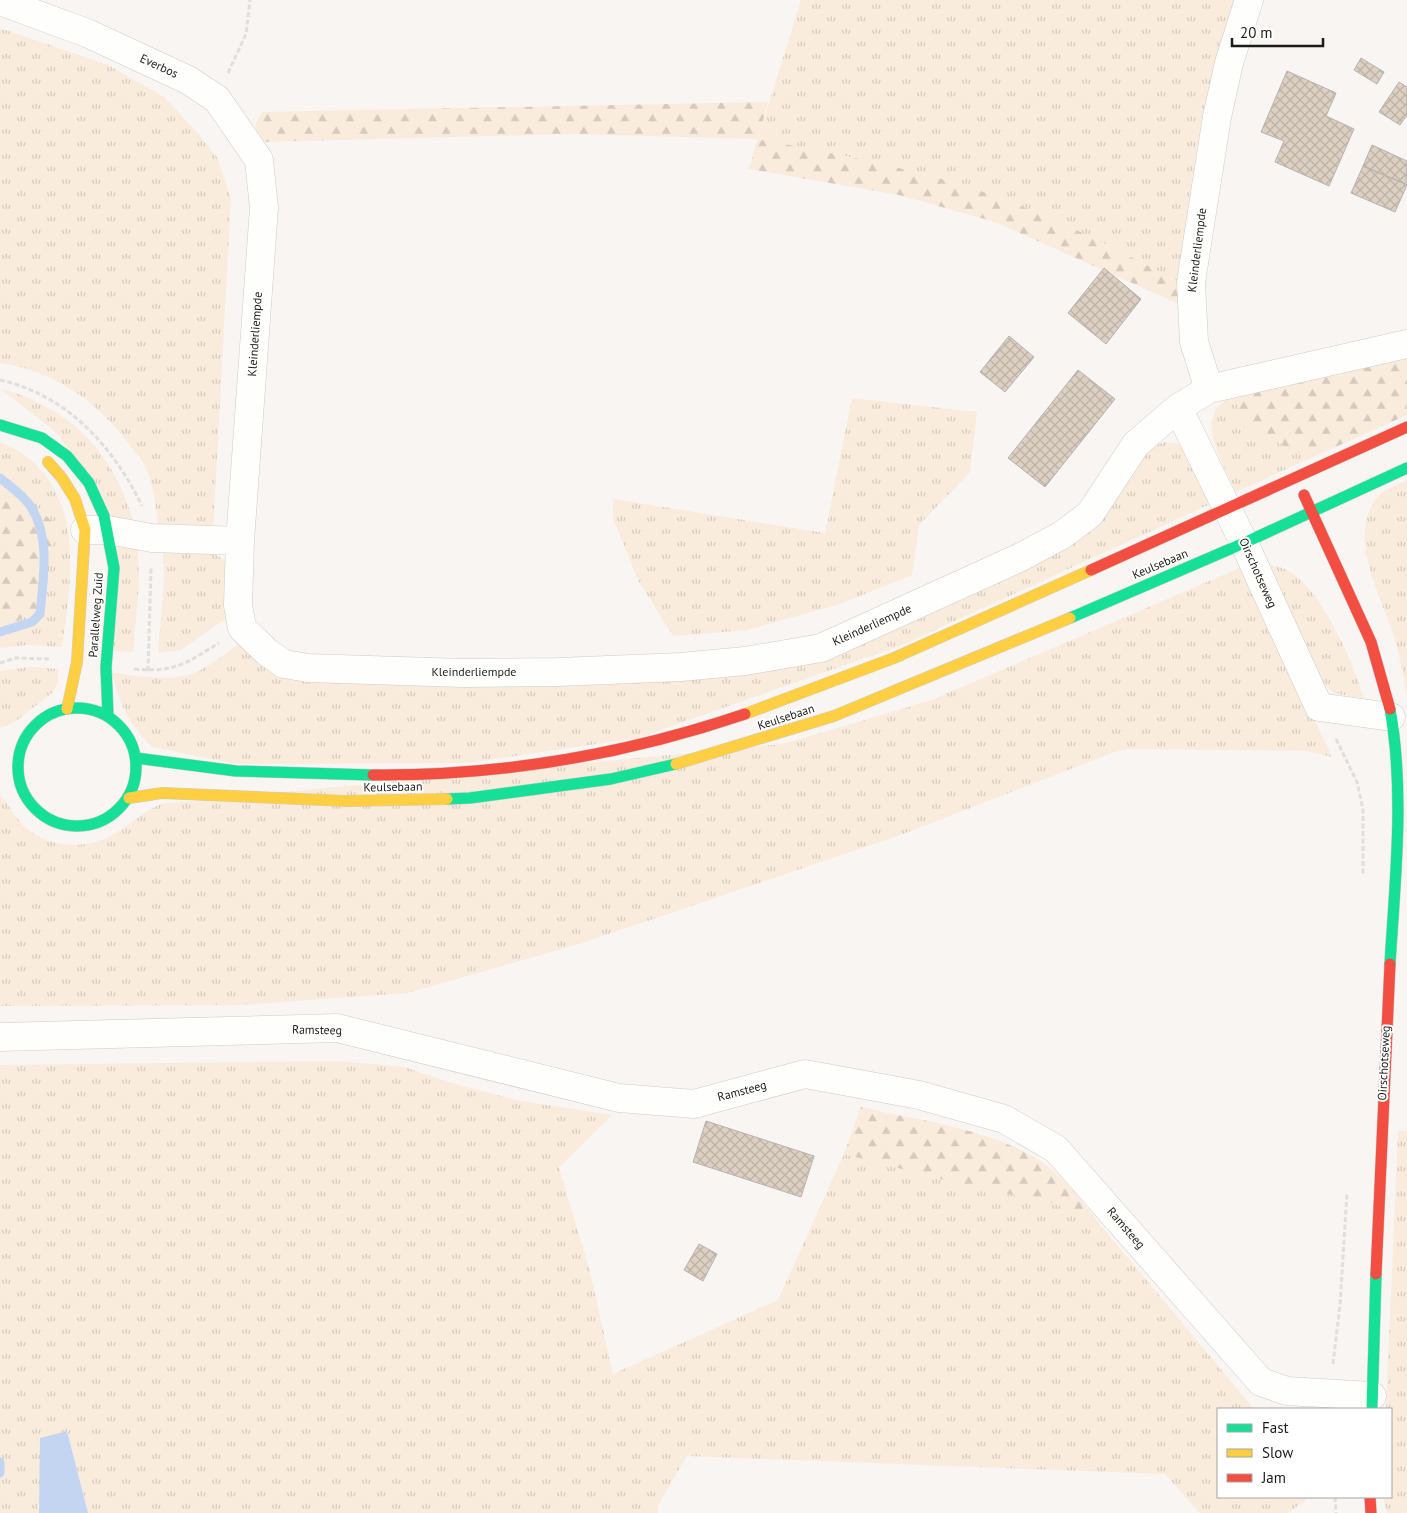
<svg xmlns="http://www.w3.org/2000/svg" width="1407" height="1513" viewBox="0 0 1407 1513" font-family="'PT Sans',sans-serif">
<defs>
<pattern id="grass-tufts" width="24" height="20" patternUnits="userSpaceOnUse" patternTransform="scale(1.25)"><rect width="24" height="20" fill="#f9ecdd"/><path d="M3 7l-1-3M5 7V3M7 7l1-3M15 17l-1-3M17 17v-4M19 17l1-3" fill="none" stroke="#d5cabd"/></pattern>
<pattern id="forest-firs" width="22" height="20" patternUnits="userSpaceOnUse" patternTransform="scale(1.25)"><rect width="22" height="20" fill="#f9ecdd"/><path d="M5 1l3.5 6h-7zM16 11l3.5 6h-7z" fill="#d5cabd"/></pattern>
<pattern id="building-cross-hatch" width="8" height="8" patternUnits="userSpaceOnUse" patternTransform="scale(1.25)"><rect width="8" height="8" fill="#ddd0c2"/><path d="M0 0l8 8M0 8l8-8" fill="none" stroke="#bdb2a6"/></pattern>
</defs>
<rect width="100%" height="100%" fill="#f8f5f2"/>
<!-- grass -->
<path fill="url(#grass-tufts)" d="M801,0H1239L1221,42L1198,148L1181,283C1126,255 1073,226 1016,204C933,171 845,156 758,139Z
M0,28L108,65L164,97L195,130L217,157L231,198L213,531L159,529C156,509 154,485 145,466C141,458 134,451 129,444C98,402 53,370 0,363Z
M0,388C72,409 114,452 134,524L111,517L58,434Z
M1234,396L1311,458L1236,492C1223,463 1190,413 1234,396Z
M852,398L977,412L970,472L919,525L912,575L840,604L747,630L673,636L638,580L613,518V499L825,533Z
M0,442C87,478 73,572 62,647L27,645L0,648V631L22,491L0,476Z
M1165,442L1182,444L1217,501L902,645L638,738L467,763L236,764L153,747C127,723 121,706 112,673C137,675 169,683 194,673C211,666 228,651 243,641L313,680L336,683L530,684L767,669L1101,519L1148,452L1156,445Z
M1407,480V699C1404,677 1400,657 1394,636C1381,595 1348,541 1375,500C1382,489 1396,486 1407,480Z
M116,541L138,547L139,584L133,652L114,651Z
M163,551C184,552 214,546 227,564L231,615L181,650L158,653L164,584Z
M1264,564C1276,566 1287,568 1296,576C1325,599 1354,664 1364,699L1334,693L1318,678Z
M1242,567L1332,757L1306,751L1130,749L1117,751L903,834L674,912L579,944L407,993L241,1005L0,1006V795C9,804 14,816 23,825C48,849 87,851 116,833C132,823 143,812 161,804L783,744L929,701Z
M29,667L59,669L57,684L53,692L15,722L0,728V671Z
M340,1061L404,1067L455,1084L521,1101L612,1115L559,1167L590,1272L613,1374L778,1300L844,1154L975,1188L1042,1200L1093,1216L1254,1409H1218V1497H1310L1288,1513H1200L1165,1474L687,1456L658,1505V1513H88L67,1432L38,1506L39,1513H0V1065Z
M1398,1131H1407V1513H1387L1383,1497H1391V1409H1386Z"/>
<!-- forest -->
<path fill="url(#forest-firs)" d="M768,102L758,139C845,156 933,171 1016,204C1073,226 1127,255 1181,283L1179,304L995,222L899,195L749,169L757,139L573,134L260,142L255,125L262,112Z
M1407,352V415L1311,458L1243,427L1234,396Z
M0,476L22,491L55,525L44,605L0,631Z
M861,1107C916,1120 990,1129 1037,1159C1059,1173 1078,1195 1093,1216L1042,1200L975,1188L844,1154Z"/>
<!-- water -->
<path fill="#c4d5f2" d="M67,1431L88,1513H39L40,1438Z"/>
<g fill="none" stroke-linecap="round" stroke-linejoin="round">
<!-- stream -->
<path stroke="#c4d5f2" stroke-width="9" d="M0,478C11,487 24,496 31,507C51,538 43,580 40,614L32,622L0,632
M0,1462V1473"/>
</g>
<!-- building -->
<path fill="url(#building-cross-hatch)" stroke="#b5b3b1" d="M1361,58L1384,72L1377,84L1354,70Z
M1287,71L1336,93L1326,116L1354,129L1329,186L1275,162L1284,141L1261,132Z
M1399,82L1407,87V115L1400,125L1379,112Z
M1372,145L1407,161L1406,184L1363,166Z
M1363,166L1407,185L1395,212L1351,193Z
M1104,268L1141,299L1106,344L1068,313Z
M1009,336L1034,357L1005,392L980,372Z
M1078,370L1115,399L1045,487L1008,458Z
M706,1121L814,1156L801,1197L693,1162Z
M699,1244L717,1254L703,1281L684,1270Z"/>
<g fill="none" stroke-linecap="round" stroke-linejoin="round">
<!-- street casing -->
<g stroke="#ceccc9" stroke-width="29">
<path id="street" d="M0,1L87,33L188,80L217,99L259,160L264,208L240,541L238,605L242,628L267,652L284,664L308,668L463,673L558,672L681,667L745,661L821,648L1021,557L1062,535L1090,514L1136,444L1178,408L1209,389L1407,344
M1209,389L1194,342L1191,282L1217,117L1229,63L1249,0
M1178,408L1244,543L1319,707L1391,717
M85,530H108L152,538L240,541
M0,1037L337,1028L619,1098L694,1104L805,1074L919,1095L1004,1119L1056,1149L1261,1382L1287,1391L1372,1396"/>
</g>
<!-- fast casing -->
<g stroke="#ceccc9" stroke-width="12">
<path id="fast" d="M0,425L42,438L67,456L89,483L104,516L114,568L106,667L108,716
M1070,618L1244,543L1407,468
M18 767a59 59 0 1 1 118 0a59 59 0 1 1-118 0Z
M136,758L236,771L373,775
M447,799L470,798L611,779L676,764
M1390,964C1395,880 1405,792 1390,709
M1372,1409L1376,1274"/>
</g>
<!-- slow casing -->
<g stroke="#ceccc9" stroke-width="12">
<path id="slow" d="M48,462L62,478L75,499L85,530L77,662L67,709
M745,714L894,658L1091,570
M676,764L834,716L1070,618
M129,798L162,793L346,801L447,799"/>
</g>
<!-- jam casing -->
<g stroke="#ceccc9" stroke-width="12">
<path id="jam" d="M1304,495L1371,642L1390,709
M1091,570L1407,427
M373,775C500,776 624,755 745,714
M1376,1274L1390,964
M1370,1497L1371,1513"/>
</g>
<!-- path -->
<path stroke="#e0dfde" stroke-width="3" stroke-dasharray="5 2.5" stroke-linecap="butt" d="M228,73L246,34L250,0
M0,380C67,395 113,446 142,506
M0,663L16,658L49,659
M134,669C175,673 186,663 219,643
M148,671L151,568
M1336,739L1357,782L1363,810V875
M1333,1364L1340,1305L1347,1193
M1335,1497L1336,1513"/>
<!-- street -->
<use href="#street" stroke="#fefefd" stroke-width="28"/>
<!-- fast -->
<use href="#fast" stroke="#16e098" stroke-width="11"/>
<!-- slow -->
<use href="#slow" stroke="#ffcf43" stroke-width="11"/>
<!-- jam -->
<use href="#jam" stroke="#f24e42" stroke-width="11"/>
</g>
<g text-anchor="middle" stroke-width="4" stroke-linejoin="round" paint-order="stroke">
<!-- street labels -->
<g font-size="12" fill="#1d1b18" stroke="#fff">
<text transform="translate(159 66) rotate(25)" y="4">Everbos</text>
<text transform="translate(1197 250) rotate(-83)" y="4">Kleinderliempde</text>
<text transform="translate(255 334) rotate(-86)" y="4">Kleinderliempde</text>
<text transform="translate(1160 564) rotate(-23)" y="4">Keulsebaan</text>
<text transform="translate(1258 573) rotate(66)" y="4">Oirschotseweg</text>
<text transform="translate(96 615) rotate(-86)" y="4">Parallelweg Zuid</text>
<text transform="translate(872 625) rotate(-24)" y="4">Kleinderliempde</text>
<text x="474" y="676">Kleinderliempde</text>
<text transform="translate(786 717) rotate(-18)" y="4">Keulsebaan</text>
<text transform="translate(393 787) rotate(-1)" y="4">Keulsebaan</text>
<text transform="translate(317 1030) rotate(1)" y="4">Ramsteeg</text>
<text transform="translate(1384 1063) rotate(-87)" y="4">Oirschotseweg</text>
<text transform="translate(742 1091) rotate(-15)" y="4">Ramsteeg</text>
<text transform="translate(1126 1228) rotate(49)" y="4">Ramsteeg</text>
</g>
</g>
<!-- legend -->
<rect x="1217" y="1408" width="175" height="90" fill="#ffffff" stroke="#a5a4a3"/>
<rect x="1227" y="1424" width="25" height="8" fill="#16e098" stroke="#a5a4a3"/>
<text x="1262" y="1433" font-size="15" fill="#1d1b18">Fast</text>
<rect x="1227" y="1449" width="25" height="8" fill="#ffcf43" stroke="#a5a4a3"/>
<text x="1262" y="1458" font-size="15" fill="#1d1b18">Slow</text>
<rect x="1227" y="1474" width="25" height="8" fill="#f24e42" stroke="#a5a4a3"/>
<text x="1262" y="1483" font-size="15" fill="#1d1b18">Jam</text>
<!-- scale -->
<path d="M1232 38v8h91v-8" fill="none" stroke="#1d1b18" stroke-width="2.5"/>
<text x="1240" y="38" font-size="15" fill="#1d1b18" stroke="#ffffff" stroke-width="4" paint-order="stroke">20 m</text>
</svg>
